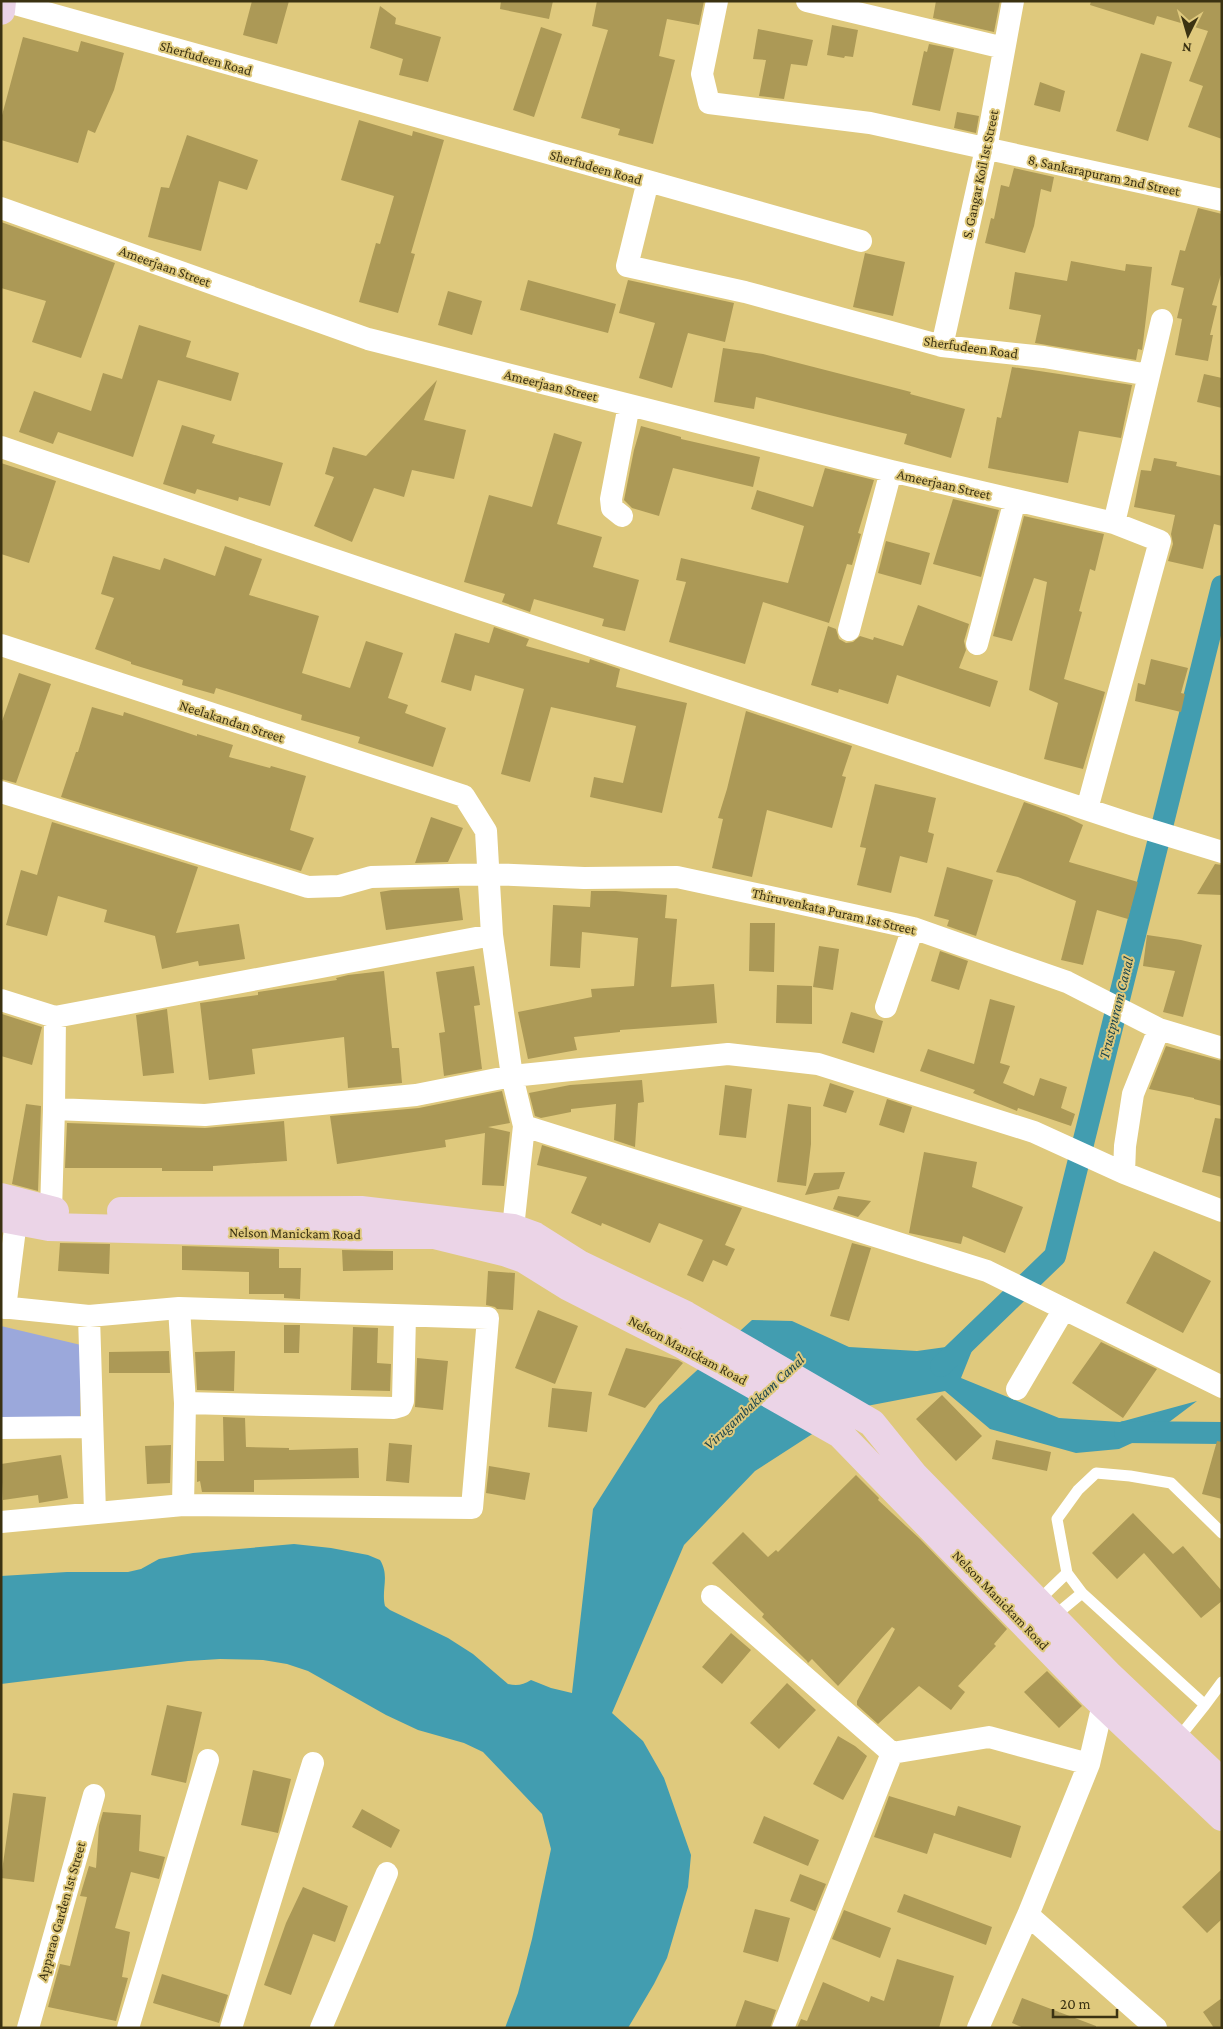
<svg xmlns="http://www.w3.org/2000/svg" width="1223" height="2029" viewBox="0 0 1223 2029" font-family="'Crimson Pro',serif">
<rect width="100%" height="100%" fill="#dfc97d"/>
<!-- green -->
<path fill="#9ba8db" d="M1,1326L81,1345L80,1426L1,1425Z"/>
<!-- water -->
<path fill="#429db0" d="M752,1320L792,1321L849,1347L917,1351L975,1343L961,1378L1059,1418L1120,1422L1197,1401L1156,1432L1119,1449L1076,1453L990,1429L945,1391L851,1409L755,1471L684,1545L612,1713L643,1741L664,1778L691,1855L688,1887L667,1958L654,1984L628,2028H505L518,1993L532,1939L551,1849L542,1814L483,1752L464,1743L418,1730L386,1715L308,1671L287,1664L263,1660L220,1659L188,1661L1,1684V1576L67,1572H128L141,1569L159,1559L193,1553L294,1544L331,1548L368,1555L380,1560C390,1576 381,1589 385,1606L390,1610L448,1638L473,1654L508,1684C517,1686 523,1685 531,1680L551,1688L572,1693L593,1509L659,1405Z"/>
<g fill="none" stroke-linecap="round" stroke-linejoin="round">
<!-- canal -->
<path stroke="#429db0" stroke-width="22" d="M941,1366L1055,1256L1222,586
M1125,1432L1222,1433"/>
</g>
<!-- building -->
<path fill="#ac9956" d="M252,1H289L277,44L243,35Z
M501,1H553L549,19L500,9Z
M597,1H704L699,25L667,19L659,56L675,60L653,144L618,135L620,129L581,118L608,30L592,26Z
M936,1H1000L994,32L933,18Z
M1091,1H1222V139L1188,127L1203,86L1189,81L1208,31L1157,16L1154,25L1090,5Z
M380,6L396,18L395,24L441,37L428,82L399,75L403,59L370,48Z
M832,25L858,30L853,57L845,56L844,58L827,55Z
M541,27L562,34L534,117L513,110Z
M758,29L813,40L807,66L791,64L784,99L759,96L766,60L753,59Z
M23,37L78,52L81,41L124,53L114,90L95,133L88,130L78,163L1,140V119Z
M929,44L954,49L940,111L912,105L924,51L927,52Z
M1141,53L1172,62L1148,141L1116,131Z
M1040,82L1065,91L1060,112L1034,105Z
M957,112L979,116L976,133L954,128Z
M359,120L412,136L413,131L444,140L411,253L415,254L398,313L359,302L376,243L380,244L394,196L341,180Z
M187,135L258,160L247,190L219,181L201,251L148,237L161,187L169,188Z
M1014,168L1054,177L1051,192L1041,189L1034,226L1025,253L985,243L991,218L994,219L1001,185L1009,187Z
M1198,208L1222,214V271L1212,305L1217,306L1210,335H1213L1208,361L1175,355L1182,319L1177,318L1184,288L1171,285L1180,250L1185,251Z
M1,222L115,263L81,358L32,342L46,301L1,288Z
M865,253L905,262L893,316L853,307Z
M1071,261L1125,271L1126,264L1152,267L1143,343L1142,350L1138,349L1136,360L1035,343L1041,315L1009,309L1015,272L1067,281Z
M528,280L616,304L608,333L520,310Z
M628,280L734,303L725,342L688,333L672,388L639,378L655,323L619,313Z
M448,291L482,301L472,335L438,325Z
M139,325L191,341L186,357L239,373L231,401L158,380L133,457L58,432L53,444L19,432L34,391L91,411L103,373L122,379Z
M723,348L763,354L911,392L910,394L965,409L951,458L904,444L907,434L756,397L754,409L714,402Z
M1012,367L1132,385L1121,438L1079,431L1068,483L988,468L997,417L1001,418Z
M1204,374L1222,378V408L1197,402Z
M437,380L424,420L466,430L454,479L412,470L404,497L374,488L352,542L314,526L334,477L325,474L333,447L366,456Z
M182,425L215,435L212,443L283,463L270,506L239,497L238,501L197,489L195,494L163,484Z
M641,426L681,437V439L760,457L753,487L673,468L659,516L632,508L624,500L634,450Z
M554,433L582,442L557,524L602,537L593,567L639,580L625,631L602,626L604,619L534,599L530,612L502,602L505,594L464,582L489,495L532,507Z
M1154,458L1177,462L1176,466L1222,476V526L1214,524L1203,569L1168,561L1173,544L1171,534L1175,515L1134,507L1141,470L1151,471Z
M1,463L56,481L29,563L1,554Z
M825,468L874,480L858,533L861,534L852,565L847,564L829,623L763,602L745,664L669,642L686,582L676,580L681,558L788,583L804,526L751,509L757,490L813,507Z
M953,499L999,510L981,577L933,564Z
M1024,516L1104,534L1095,571L1090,569L1079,611L1082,612L1064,679L1105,692L1083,769L1044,759L1058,703L1029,690L1047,582L1034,578L1012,641L993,636Z
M886,541L930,553L921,585L878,573Z
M225,546L262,559L249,595L319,616L302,673L350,688L366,641L403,653L388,698L408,705L405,713L446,728L433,767L358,743L360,737L301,720L302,715L216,688L214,694L182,685L183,680L131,664V662L95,649L114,598L101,594L113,556L160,570L164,558L215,576Z
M918,605L969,624L964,641L966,650L959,668L998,681L990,707L897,675L888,704L839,689L838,693L811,685L828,626L836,629L839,639L846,643L853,642L860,636L873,640L874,637L903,646Z
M494,627L529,639L526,646L589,663L590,659L620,669L616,687L687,703L662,813L590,797L594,777L623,783L636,726L551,707L530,782L501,774L524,689L475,675L471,691L441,682L455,633L489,643Z
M1151,659L1188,668L1181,693L1185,694L1181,712L1135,701L1138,683L1145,685Z
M19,673L51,684L16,783L1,779V724Z
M92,707L123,716L124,712L197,736V734L233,745L229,757L270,768L271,766L306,776L290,830L314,838L301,871L61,797L76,752H78Z
M746,711L852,746L842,776L846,777L832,828L767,810L752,877L712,868L723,819L718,818L727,789Z
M875,784L936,798L928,832L934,834L927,863L900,856L891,893L857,885L866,848L860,847Z
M1024,802L1067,817L1083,825L1069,862L1138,882L1128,919L1097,910L1083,965L1061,960L1076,901L1018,877L996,872Z
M431,817L463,828L448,862L415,863Z
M52,822L198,867L176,933L239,924L245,959L199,966L198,961L162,969L155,936L104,922L107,910L58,896L47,936L6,925L21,870L37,875Z
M1215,864L1222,865V895L1197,894Z
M947,867L993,880L976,936L947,926L949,920L934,916Z
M459,888L463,920L386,930L380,892L392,890Z
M591,891H616L667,895L665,918L677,919L671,987L714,984L717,1023L620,1030V1032L574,1037L577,1050L528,1059L518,1012L592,997L591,989L634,986L638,938L582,932L580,968L550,966L553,905L590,907Z
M750,923H775L774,972L749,971Z
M1147,935L1181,940L1202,945L1183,1017L1163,1012L1175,971L1143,966Z
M819,946L839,949L833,990L813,987Z
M940,951L968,961L959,990L931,981Z
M474,966L480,1005L474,1006L482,1069L444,1076L439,1033L445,1032L436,972Z
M384,971L392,1048H399L402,1083L348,1088L344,1037L252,1049L255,1074L209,1080L200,1003L258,995V992L337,980L336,978L348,975Z
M777,985L812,986V1024L776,1023Z
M990,999L1015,1006L1000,1063L1010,1066L1003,1083L1034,1096L1040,1078L1067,1087L1061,1108L1075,1114L1071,1126L1018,1108L1017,1111L973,1093L975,1090L920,1071L928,1049L974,1064Z
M167,1009L174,1073L143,1076L136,1015Z
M851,1012L883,1021L874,1053L842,1043Z
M2,1014L42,1027L32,1065L1,1056Z
M1166,1046L1222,1061V1106L1194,1099V1098L1149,1089Z
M642,1080L644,1102L638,1103L635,1147L614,1140L616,1104L571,1109V1112L541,1118L535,1116L529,1093L570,1085Z
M830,1083L854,1091L846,1113L823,1106Z
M725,1085L752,1089L746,1138L719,1135Z
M502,1091L510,1123L488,1127L510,1132L504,1186L482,1185L485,1133L445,1140L446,1147L337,1164L330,1116L419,1108Z
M887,1099L912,1107L904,1133L879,1125Z
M26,1104L41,1106L38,1191L12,1184Z
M788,1104L811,1107V1144L806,1186L777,1182Z
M1215,1118L1222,1119V1177L1202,1172Z
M284,1121L287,1161L213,1166V1171H162V1168H65L67,1123L205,1128Z
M542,1145L742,1208L725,1245L735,1249L727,1266L713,1260L703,1282L687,1275L703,1240L659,1223L650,1243L602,1223L601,1226L571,1213L587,1177L537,1165Z
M924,1152L977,1162L972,1187L1023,1207L1005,1253L963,1236L961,1244L909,1233Z
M845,1172L839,1189L805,1195L814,1173Z
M838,1196L871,1201L858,1217L833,1209Z
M60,1243L110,1244L109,1274L58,1271Z
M852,1243L871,1248L849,1321L830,1316Z
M182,1246L279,1249V1268H301L300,1299L284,1298V1294H249V1272L182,1270Z
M342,1250L393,1251V1270L343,1271Z
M1154,1251L1211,1281L1183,1333L1126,1303Z
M488,1271L515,1273L513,1310L497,1309L495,1307L486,1305Z
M538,1310L578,1326L555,1384L515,1368Z
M284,1325H300L299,1353H284Z
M353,1327L378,1328L377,1363L391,1364L390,1391L351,1390Z
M1101,1342L1157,1369L1123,1418L1072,1383Z
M626,1348L678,1360L683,1363L645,1408L608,1395Z
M169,1351L170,1373H109V1352Z
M235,1351L234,1391L197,1390L195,1352Z
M417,1358L448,1361L443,1410L415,1407Z
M552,1388L592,1392L587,1432L548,1427Z
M942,1395L982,1436L956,1461L916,1419Z
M223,1417L245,1418L246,1447L289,1448V1450L358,1448L359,1478L254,1480V1492H202L200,1481L197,1482V1461H224Z
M996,1440L1051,1452L1047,1471L992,1459Z
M1217,1441L1222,1442V1499L1202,1494Z
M389,1443L412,1445L409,1483L386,1481Z
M171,1445L170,1483L147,1484L145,1446Z
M61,1455L68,1498L39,1503L38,1495L3,1500L1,1464Z
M489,1466L530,1473L525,1500L486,1493Z
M856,1475L879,1498L878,1500L920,1539L1007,1629L994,1644L996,1646L958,1686L965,1692L951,1710L919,1686L878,1724L857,1705V1701L895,1629L892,1627L838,1686L812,1659L808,1663L807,1661L762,1617L764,1614L712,1563L743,1532L768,1557L776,1550L778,1552Z
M1133,1513L1173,1554L1183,1546L1222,1591V1601L1201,1618L1144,1553L1117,1579L1092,1553Z
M731,1633L751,1650L722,1684L702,1667Z
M1047,1671L1082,1706L1059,1728L1024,1692Z
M787,1683L816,1710L779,1749L750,1723Z
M167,1705L202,1712L186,1783L151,1775Z
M838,1736L855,1746L867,1756L843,1800L813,1784Z
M253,1770L291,1779L278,1833L241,1825Z
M13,1793L46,1797L34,1882L1,1878Z
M889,1796L955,1816L958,1806L1021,1826L1011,1858L934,1833L927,1854L874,1837Z
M362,1809L400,1830L391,1848L352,1827Z
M103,1812L141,1815L139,1851L165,1857L159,1879L131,1872L115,1928L130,1932L122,1977L128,1978L116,2021L48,2007L60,1964L70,1966L87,1897L80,1896L89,1866L96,1868L99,1826Z
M764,1816L819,1840L808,1866L753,1843Z
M1222,1869V1919L1207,1933L1182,1907Z
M800,1874L826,1884L815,1911L790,1901Z
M303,1887L348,1906L335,1942L313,1934L291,1995L264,1985L286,1923Z
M904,1894L992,1927L986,1945L897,1912Z
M755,1909L790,1918L778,1962L743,1952Z
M844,1910L891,1928L880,1958L832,1939Z
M897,1959L954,1976L939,2028H797L801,2019L807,2021L823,1982L869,2002L871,1996L884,2001Z
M162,1974L228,1995L219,2023L153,2003Z
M1022,1998L1096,2026V2028H1024L1012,2023Z
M1222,1998V2028H1214L1203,2012Z
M745,2000L776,2010L770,2028H735Z"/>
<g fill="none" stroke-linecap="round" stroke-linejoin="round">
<!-- lane -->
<path stroke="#fff" stroke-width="11" d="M1222,1533L1171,1483L1130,1476L1096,1473L1078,1490L1057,1519L1067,1573L1082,1593L1205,1705L1222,1682
M1038,1601L1067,1573
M1053,1617L1082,1593
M1177,1740L1205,1705"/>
<!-- street -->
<path stroke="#fff" stroke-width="22" d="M4,1L648,181L627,266L745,292L942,346L1044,357L1149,375
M717,1L702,74L709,103L870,123L1222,200
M807,1L1004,48
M648,181L861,241
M1,208L368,339L891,471L1114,523L1160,541L1087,809
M942,346L986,149L1013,1
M1,447L477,608L1134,825L1222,852
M622,516L612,508L611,499L629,405
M1114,523L1162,320
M849,630L891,471
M977,644L1015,500
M1,645L464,796L486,831L492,935L512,1076L524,1126L513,1228
M1,792L308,887L339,886L371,877L490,874L584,878L677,877L913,928L1067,982L1159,1029L1222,1048
M1,1000L55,1017L492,935
M886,1007L913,928
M54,1109L205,1115L416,1095L512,1076L728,1054L818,1064L1034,1132L1124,1173L1222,1211
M524,1126L987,1271L1222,1387
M1124,1173L1125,1146L1133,1094L1159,1029
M51,1211L54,1109L55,1017
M1,1307L89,1316L179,1308L488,1318L472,1508L183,1505L1,1522
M5,1308L16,1221
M179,1308L185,1403L183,1505
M89,1316L95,1513
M1017,1389L1064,1309
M185,1403L394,1408L401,1406L403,1401L405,1316
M1,1428L92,1427
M712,1596L892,1753L783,2028
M892,1753L989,1737L1089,1764
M1028,1915L1156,2028
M28,2028L94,1795
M128,2028L208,1760
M231,2028L313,1763
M321,2028L387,1873
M978,2028L1028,1915L1089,1764L1106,1691"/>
<!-- secondary -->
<path stroke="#ebd4e7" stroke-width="28" d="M1,11L2,1
M1,1197L55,1211
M121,1211L361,1210L513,1228L535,1236L581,1265L686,1315L872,1423L914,1475L1110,1676L1222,1782
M1,1218L49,1227L360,1235H434L507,1253L524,1259L569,1287L683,1345L840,1434L1092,1694L1222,1817"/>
</g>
<g text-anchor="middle" stroke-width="4" stroke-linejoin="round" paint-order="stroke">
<!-- street labels -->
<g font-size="14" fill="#3b3212" stroke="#dfc97d">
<text transform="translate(206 58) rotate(16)" y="5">Sherfudeen Road</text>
<text transform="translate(596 167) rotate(16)" y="5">Sherfudeen Road</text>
<text transform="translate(980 174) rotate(-78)" y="5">S. Gangar Koil 1st Street</text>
<text transform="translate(1104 175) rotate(12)" y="5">8, Sankarapuram 2nd Street</text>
<text transform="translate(165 266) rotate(20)" y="5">Ameerjaan Street</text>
<text transform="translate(971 347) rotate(8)" y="5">Sherfudeen Road</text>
<text transform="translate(551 385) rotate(14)" y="5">Ameerjaan Street</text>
<text transform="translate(944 484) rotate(13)" y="5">Ameerjaan Street</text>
<text transform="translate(232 721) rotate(18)" y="5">Neelakandan Street</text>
<text transform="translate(834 911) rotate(13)" y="5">Thiruvenkata Puram 1st Street</text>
<text transform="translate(295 1233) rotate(1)" y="5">Nelson Manickam Road</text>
<text transform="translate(688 1350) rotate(28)" y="5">Nelson Manickam Road</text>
<text transform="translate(1001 1600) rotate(46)" y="5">Nelson Manickam Road</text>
<text transform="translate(61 1911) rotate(-74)" y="5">Apparao Garden 1st Street</text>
</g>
<!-- water labels -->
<g font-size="15" font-style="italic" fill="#1c454e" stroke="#dfc97d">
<text transform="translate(1116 1008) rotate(-76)" y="5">Trustpuram Canal</text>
<text transform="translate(754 1402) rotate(-43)" y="5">Virugambakkam Canal</text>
</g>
</g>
<!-- border -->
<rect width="1223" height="2029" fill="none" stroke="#3b3212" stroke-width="5"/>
<!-- north arrow -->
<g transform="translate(1188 35) rotate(185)" stroke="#dfc97d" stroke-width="4" paint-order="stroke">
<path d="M0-4L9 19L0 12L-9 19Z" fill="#3b3212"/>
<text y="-8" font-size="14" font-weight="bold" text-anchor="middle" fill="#3b3212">N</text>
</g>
<!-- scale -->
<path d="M1053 2009v8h64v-8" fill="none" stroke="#3b3212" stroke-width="2.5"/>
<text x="1060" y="2009" font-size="15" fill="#3b3212" stroke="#dfc97d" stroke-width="4" paint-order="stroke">20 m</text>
</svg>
